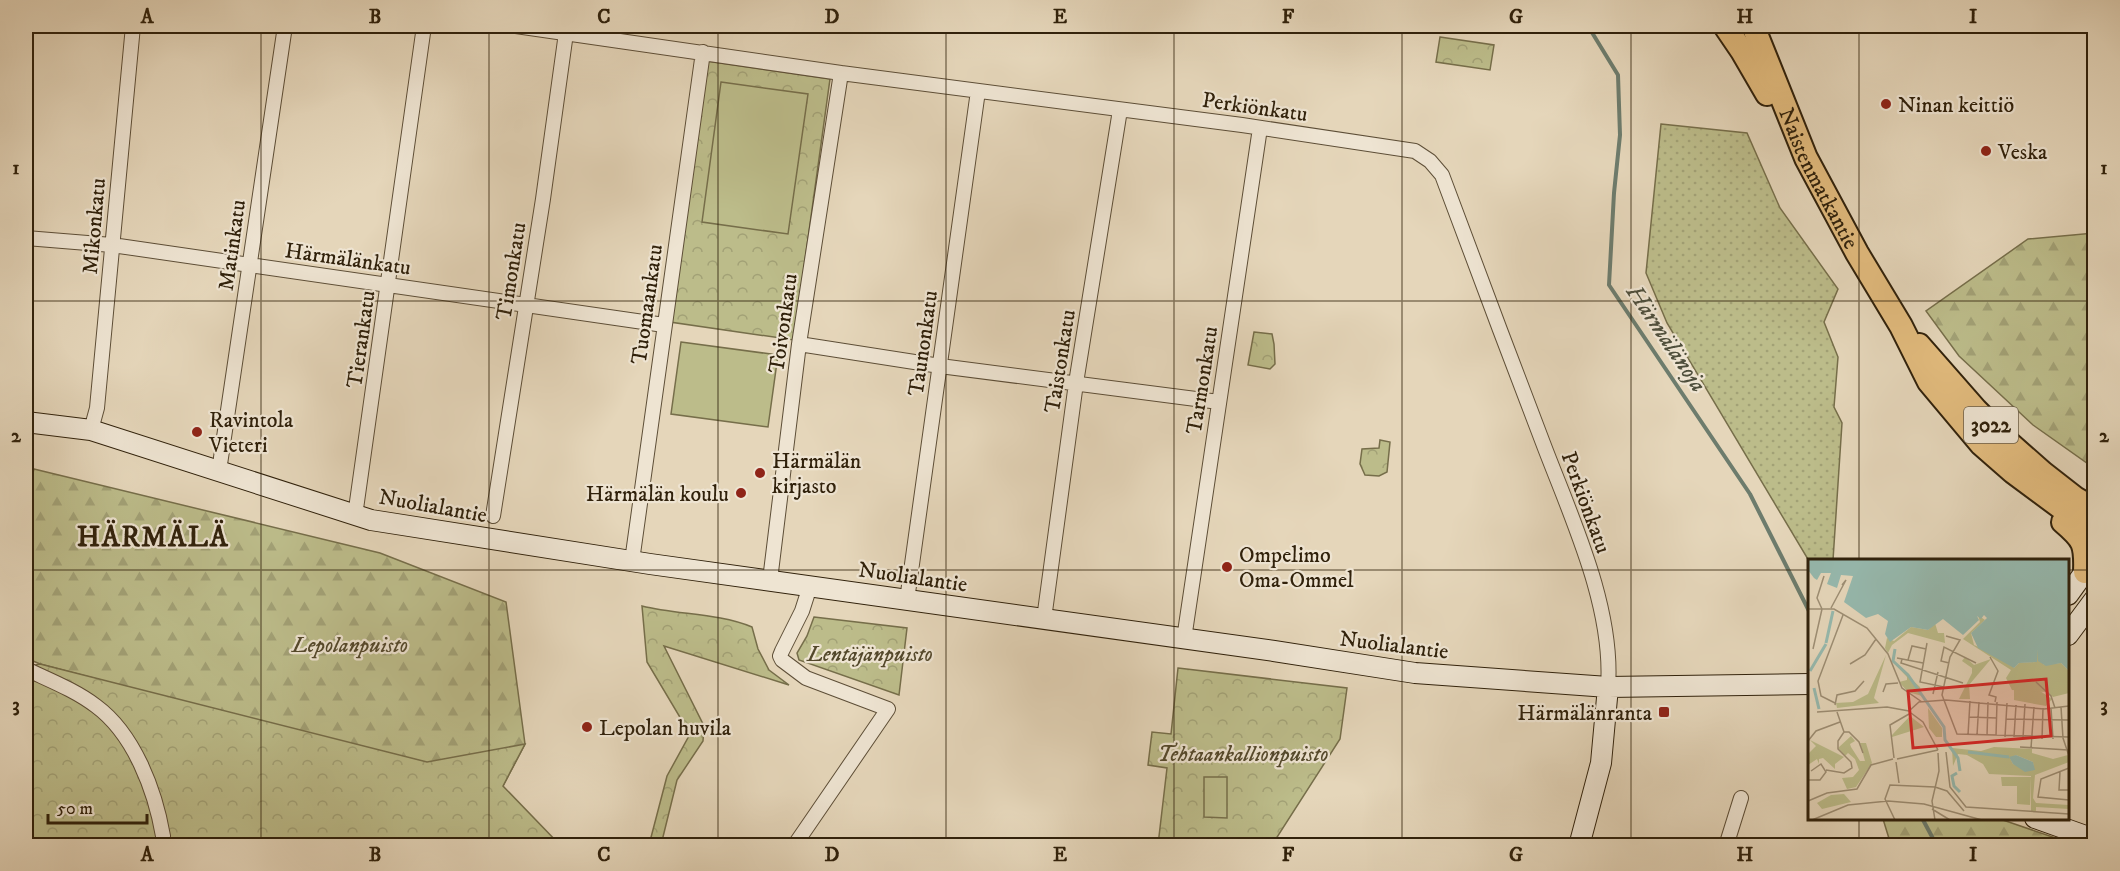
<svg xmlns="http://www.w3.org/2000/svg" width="2120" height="871" viewBox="0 0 2120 871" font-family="'IM FELL DW Pica',serif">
<defs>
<pattern id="grass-dots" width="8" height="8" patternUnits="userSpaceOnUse" patternTransform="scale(1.5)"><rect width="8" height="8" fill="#bcbc8a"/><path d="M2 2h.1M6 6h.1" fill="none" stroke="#a2a176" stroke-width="1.8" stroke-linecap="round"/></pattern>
<pattern id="forest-firs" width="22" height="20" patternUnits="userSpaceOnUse" patternTransform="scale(1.5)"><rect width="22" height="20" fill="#bcbc8a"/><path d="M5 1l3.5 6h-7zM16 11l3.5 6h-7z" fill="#a2a176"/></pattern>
<pattern id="park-crowns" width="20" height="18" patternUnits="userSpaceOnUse" patternTransform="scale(1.5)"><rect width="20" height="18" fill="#bcbc8a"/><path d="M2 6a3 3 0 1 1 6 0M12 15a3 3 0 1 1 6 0" fill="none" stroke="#a2a176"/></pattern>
</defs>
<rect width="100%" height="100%" fill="#e5d6ba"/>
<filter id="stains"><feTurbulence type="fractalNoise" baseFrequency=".00333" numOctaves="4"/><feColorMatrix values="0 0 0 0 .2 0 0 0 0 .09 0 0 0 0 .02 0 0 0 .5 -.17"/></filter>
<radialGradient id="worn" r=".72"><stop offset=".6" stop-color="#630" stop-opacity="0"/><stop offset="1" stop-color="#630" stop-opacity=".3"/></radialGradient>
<!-- grass -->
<path fill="url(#grass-dots)" stroke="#766e4a" stroke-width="1.5" d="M1661,124L1747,133L1780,208L1838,289L1824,322L1838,357L1834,407L1842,423L1833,560L1809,561L1667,323L1646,273Z"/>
<!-- forest -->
<path fill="url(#forest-firs)" stroke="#766e4a" stroke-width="1.5" d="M2094,233V468L2033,425L1959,356L1926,311L2028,239Z
M34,469L380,553L506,602L525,744L503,786L40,664L26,658V497Z
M1883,819H2000L2076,845H1891Z"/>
<!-- park -->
<path fill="url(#park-crowns)" stroke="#766e4a" stroke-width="1.5" d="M1440,37L1494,45L1490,70L1436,62Z
M706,61L830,79L794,340L670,322Z
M1254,332L1272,334L1274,344L1275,364L1270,369L1248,365Z
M1380,440L1390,442L1387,472L1379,476L1365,475L1360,464L1362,449L1379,448Z
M642,606C678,615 718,613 752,627L758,649L769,670L789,685L664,646L704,726L703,741L677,780L661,845H649L667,776L690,734L647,662Z
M814,617L907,628L899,695L799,660L797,653L807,636Z
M40,664L427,762L525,744L503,786L560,845L26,846V667Z
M1178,668L1347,688L1340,739L1272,845H1158L1167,768L1148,765L1152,732L1171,734Z"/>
<!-- garden -->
<path fill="#bcbc8a" stroke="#766e4a" stroke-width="1.5" d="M721,82L808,94L788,234L702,222Z
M681,342L778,355L768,427L671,414Z
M1204,777H1227V818L1204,817Z"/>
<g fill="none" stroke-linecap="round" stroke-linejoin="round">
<!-- stream -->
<path stroke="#6d7c6d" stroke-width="4" d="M1588,26L1618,75L1620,135L1614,193L1609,285L1750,494L1810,613
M1922,818L1937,846"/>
<!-- street casing -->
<g stroke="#5d4e37" stroke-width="16">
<path id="street" d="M516,26L841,73L1242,125L1415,151L1430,161L1442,175C1475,264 1509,354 1543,443C1571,517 1614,607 1608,687
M26,238L112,245L664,325
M799,344L940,366L1219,402
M91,430L97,408L133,26
M219,471L285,26
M355,516L424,26
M493,516L543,199L566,33
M632,561L703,52
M770,580L799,344L841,73
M907,600L978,91
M1044,619L1076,383L1120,110
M1184,639L1260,128
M26,669C49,680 75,690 96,706C134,734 155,790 163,836
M794,846L888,709L806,678L782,660L780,656L782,651L802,611L810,586
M1726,846L1741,798"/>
</g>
<!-- secondary casing -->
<g stroke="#30210b" stroke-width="22">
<path id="secondary" d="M26,422L91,430L371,520L650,564L1274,651L1415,673L1608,687L1810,684
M2068,595L2094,559
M2068,635L2094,600
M2035,818L2094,839
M1579,846L1601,763L1608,687"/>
</g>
<!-- primary casing -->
<g stroke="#30210b" stroke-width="26">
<g id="primary">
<path d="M1725,26L1742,51L1767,94"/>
<path id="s1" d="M1753,26L1806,158L1857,253L1901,326L1929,382L1981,444L2013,472L2094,532"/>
<path d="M1919,345L1976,410L2009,443L2043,473L2075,498L2094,509"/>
<path d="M2063,522C2084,540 2086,544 2085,572"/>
</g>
</g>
<!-- street -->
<use href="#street" stroke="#eee4d2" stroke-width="14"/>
<!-- secondary -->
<use href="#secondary" stroke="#eee4d2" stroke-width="20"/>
<!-- primary -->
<use href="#primary" stroke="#e2bb7d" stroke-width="22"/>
</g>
<!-- grid -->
<path fill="none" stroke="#30210b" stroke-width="1.5" stroke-opacity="0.55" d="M261,26V846M489,26V846M718,26V846M946,26V846M1174,26V846M1402,26V846M1631,26V846M1859,26V560M26,301H2094M26,570H1810M2068,570H2094M1859,818V846"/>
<!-- markers -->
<g fill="#8f2418" stroke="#eee4d2" stroke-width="2">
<circle cx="1886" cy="104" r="6"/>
<circle cx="1986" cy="151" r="6"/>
<circle cx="197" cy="432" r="6"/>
<circle cx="760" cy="473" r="6"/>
<circle cx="741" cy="493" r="6"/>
<circle cx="1227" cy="567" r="6"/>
<rect x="1658" y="706" width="12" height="12" rx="3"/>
<circle cx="587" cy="727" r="6"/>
</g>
<g text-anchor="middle" stroke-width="4.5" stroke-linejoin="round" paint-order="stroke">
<!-- shield labels -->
<rect fill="#eee4d2" stroke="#695c47" stroke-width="1.5" x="1964" y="407" width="54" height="36" rx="4.5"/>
<g font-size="21" font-weight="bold" fill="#30210b">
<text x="1991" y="432">3022</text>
</g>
<!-- poi labels -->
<g font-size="22" fill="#30210b" stroke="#eee4d2" text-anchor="start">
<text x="1898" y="112">Ninan keittiö</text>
<text x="1998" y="159">Veska</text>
<text x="209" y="427">Ravintola<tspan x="209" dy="25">Vieteri</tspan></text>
<text x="772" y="468">Härmälän<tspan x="772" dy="25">kirjasto</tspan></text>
<text x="729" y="501" text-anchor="end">Härmälän koulu</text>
<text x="1239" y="562">Ompelimo<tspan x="1239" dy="25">Oma-Ommel</tspan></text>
<text x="1652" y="720" text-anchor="end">Härmälänranta</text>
<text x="599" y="735">Lepolan huvila</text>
</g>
<!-- street labels -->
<g font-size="22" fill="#30210b" stroke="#eee4d2">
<text transform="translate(1255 106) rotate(8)" y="8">Perkiönkatu</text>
<text dy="8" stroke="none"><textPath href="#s1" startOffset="166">Naistenmatkantie</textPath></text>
<text transform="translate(93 226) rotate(-85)" y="8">Mikonkatu</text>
<text transform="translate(231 245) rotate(-82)" y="8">Matinkatu</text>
<text transform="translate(348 258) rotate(8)" y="8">Härmälänkatu</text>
<text transform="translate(510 271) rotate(-81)" y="8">Timonkatu</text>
<text transform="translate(646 304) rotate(-82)" y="8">Tuomaankatu</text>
<text transform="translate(782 323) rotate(-82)" y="8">Toivonkatu</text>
<text transform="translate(360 339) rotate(-82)" y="8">Tierankatu</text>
<text transform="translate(922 343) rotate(-82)" y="8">Taunonkatu</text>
<text transform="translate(1059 361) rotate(-81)" y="8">Taistonkatu</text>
<text transform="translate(1201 380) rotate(-81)" y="8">Tarmonkatu</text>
<text transform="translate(1587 502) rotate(70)" y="8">Perkiönkatu</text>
<text transform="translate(433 505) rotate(10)" y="8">Nuolialantie</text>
<text transform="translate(913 576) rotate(8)" y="8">Nuolialantie</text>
<text transform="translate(1394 644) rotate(7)" y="8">Nuolialantie</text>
</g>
<!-- park labels -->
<g font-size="22" font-style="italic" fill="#53482b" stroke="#eee4d2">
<text x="350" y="652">Lepolanpuisto</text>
<text x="870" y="661">Lentäjänpuisto</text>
<text x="1243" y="761">Tehtaankallionpuisto</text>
</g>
<!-- water labels -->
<g font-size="24" font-style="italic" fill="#4f4f3c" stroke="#eee4d2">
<text transform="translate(1667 338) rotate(56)" y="8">Härmälänoja</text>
</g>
<!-- district labels -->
<g font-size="28" font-weight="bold" letter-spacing="1.5" fill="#30210b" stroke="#eee4d2">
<text x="153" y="546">HÄRMÄLÄ</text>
</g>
</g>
<!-- overview -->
<g transform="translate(1808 559)">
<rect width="261" height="261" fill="#e5d6ba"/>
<path d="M120,149L134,169V178H128L121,169Z" fill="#bcbc8a"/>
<path d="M84,102L112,128L114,137L100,133L91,123L99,121V118ZM206,129L232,132L244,140L238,147L206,141ZM102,157L116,168L84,178V176ZM43,177L47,182L42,185L43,188L52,202H57L52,184H58L64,204L48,228L39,230L34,219L45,218L51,211L47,200L40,194L37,197L30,189ZM2,181L36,198L27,205V210L15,199L11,200V205L9,200L0,206V195L8,187ZM186,188L224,190V194L245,200L260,196L261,203L227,216L225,239L228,244L261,246V250L228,248V253L223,252V217L181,215L175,205L159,196L150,195L145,207L144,189L173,192ZM208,196L225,203L226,211L205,205L202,199ZM36,235L43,243L14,250L9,244L23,236Z" fill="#bcbc8a" fill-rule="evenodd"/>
<path d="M170,56L177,61L163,74L166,86L196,99L206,109L211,104L228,103L229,91L236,106L253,104L261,112V134L245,138L239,133L204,131L198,119L203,111L155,80L172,63ZM127,64L130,74H136L137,84L100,74L84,86L80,94L77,89L79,79L86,82L103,68L120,71ZM78,96L66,139L71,144L29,149L28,144L45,143L60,135ZM157,98L166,106L183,100L161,126L162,140H151L164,114V109L154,102Z" fill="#bcbc8a"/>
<path d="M193,218H223L222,246L209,245V227H194Z" fill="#bcbc8a"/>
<path d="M0,0H261V112L253,104L238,107L230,102L229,91V103L211,104L206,109L170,89L163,74L179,59L176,56L173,60L169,57L171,61L155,76L135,60L120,71L103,68L82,83L77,75L80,62L70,55L58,59L36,43L45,17L33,16L29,29L19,25L23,14H13L9,21L6,19L0,11ZM208,196L225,203L227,211L217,213L205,205L201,198Z" fill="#96b9ae"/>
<path fill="none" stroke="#96b9ae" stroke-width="3" d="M18,84L25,52M87,90L85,102L100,116L136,168L137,181L150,199L152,212M2,112L18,85M6,129L11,150M160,193L201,198M149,214L144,217L146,227L152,233"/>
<path fill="none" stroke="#9d8e74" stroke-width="1.5" d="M23,49L38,21L34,26M0,50H26L59,69L80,95L94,129L114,143M14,50L9,39L16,17L14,23M138,77L152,81L142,98L134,136L149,175L261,178M119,84L112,123L136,128M5,90L14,50M182,98L190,112L181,136L188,138L187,143M89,99L115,104M94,100L93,104L155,124M100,101L104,87L118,90M141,104L133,102L136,88L168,104M42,105L57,96L68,80M228,123L243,137L247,149M75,133L78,125L90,124M125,135L130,113M27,144L13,137L10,122L35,56M27,146L29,136L47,132L56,122M253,148L255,179L261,197M243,149L245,180M101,152L111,143L138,141L236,150L261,147M9,153L79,148L101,152M29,153L36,173M103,154L115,163L130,191M161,158L189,159M198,160L261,161M36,173H41L51,183L55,194M160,176L162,142M169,176L171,143M179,177L180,143M188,177L189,143M197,178L199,144M206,178L208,146M215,179L217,145M234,180L235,149M0,182L8,172L32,163M212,188L260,191M223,189L226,148M138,193L142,228L158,248L261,255M86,199L82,166L101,155M89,200L130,191M88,203L91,224M261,209L233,220L230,238L261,241M18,211L36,214L44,209L43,203L30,190V182L36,173M252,213L251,231H261M0,221H12L18,213L13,205L3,212M127,228L139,232L156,252M0,242L19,234L49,230L63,206L85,200M124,250L142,261M4,261L40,246L80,242L116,245L174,261M87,261L77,240L82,226L127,228M127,261L124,242L131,212L130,194"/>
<path fill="#d62828" fill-opacity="0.15" stroke="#d62828" stroke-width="3" d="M238,120L243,177L105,189L100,132Z"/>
<rect width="261" height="261" fill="none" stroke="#30210b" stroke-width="3"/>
</g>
<!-- margin -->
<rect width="2120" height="871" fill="none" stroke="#e5d6ba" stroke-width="66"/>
<!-- scale -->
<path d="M48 814v9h99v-9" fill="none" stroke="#30210b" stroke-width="3"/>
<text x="57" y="814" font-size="18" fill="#30210b" stroke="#eee4d2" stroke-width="4.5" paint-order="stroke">50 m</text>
<rect x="33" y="33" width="2054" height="805" fill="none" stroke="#30210b" stroke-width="2"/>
<g font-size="20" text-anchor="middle" font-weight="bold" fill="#30210b">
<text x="147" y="23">A</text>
<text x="375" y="23">B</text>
<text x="604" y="23">C</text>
<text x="832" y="23">D</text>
<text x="1060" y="23">E</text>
<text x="1288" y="23">F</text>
<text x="1516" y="23">G</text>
<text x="1745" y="23">H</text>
<text x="1973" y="23">I</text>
<text x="16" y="174">1</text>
<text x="2104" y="174">1</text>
<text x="16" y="442">2</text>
<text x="2104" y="442">2</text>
<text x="16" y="711">3</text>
<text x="2104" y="711">3</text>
<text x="147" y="861">A</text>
<text x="375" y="861">B</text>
<text x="604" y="861">C</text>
<text x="832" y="861">D</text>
<text x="1060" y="861">E</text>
<text x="1288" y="861">F</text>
<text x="1516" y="861">G</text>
<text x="1745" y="861">H</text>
<text x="1973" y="861">I</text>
</g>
<rect width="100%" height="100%" filter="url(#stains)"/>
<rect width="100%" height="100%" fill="url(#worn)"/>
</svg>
